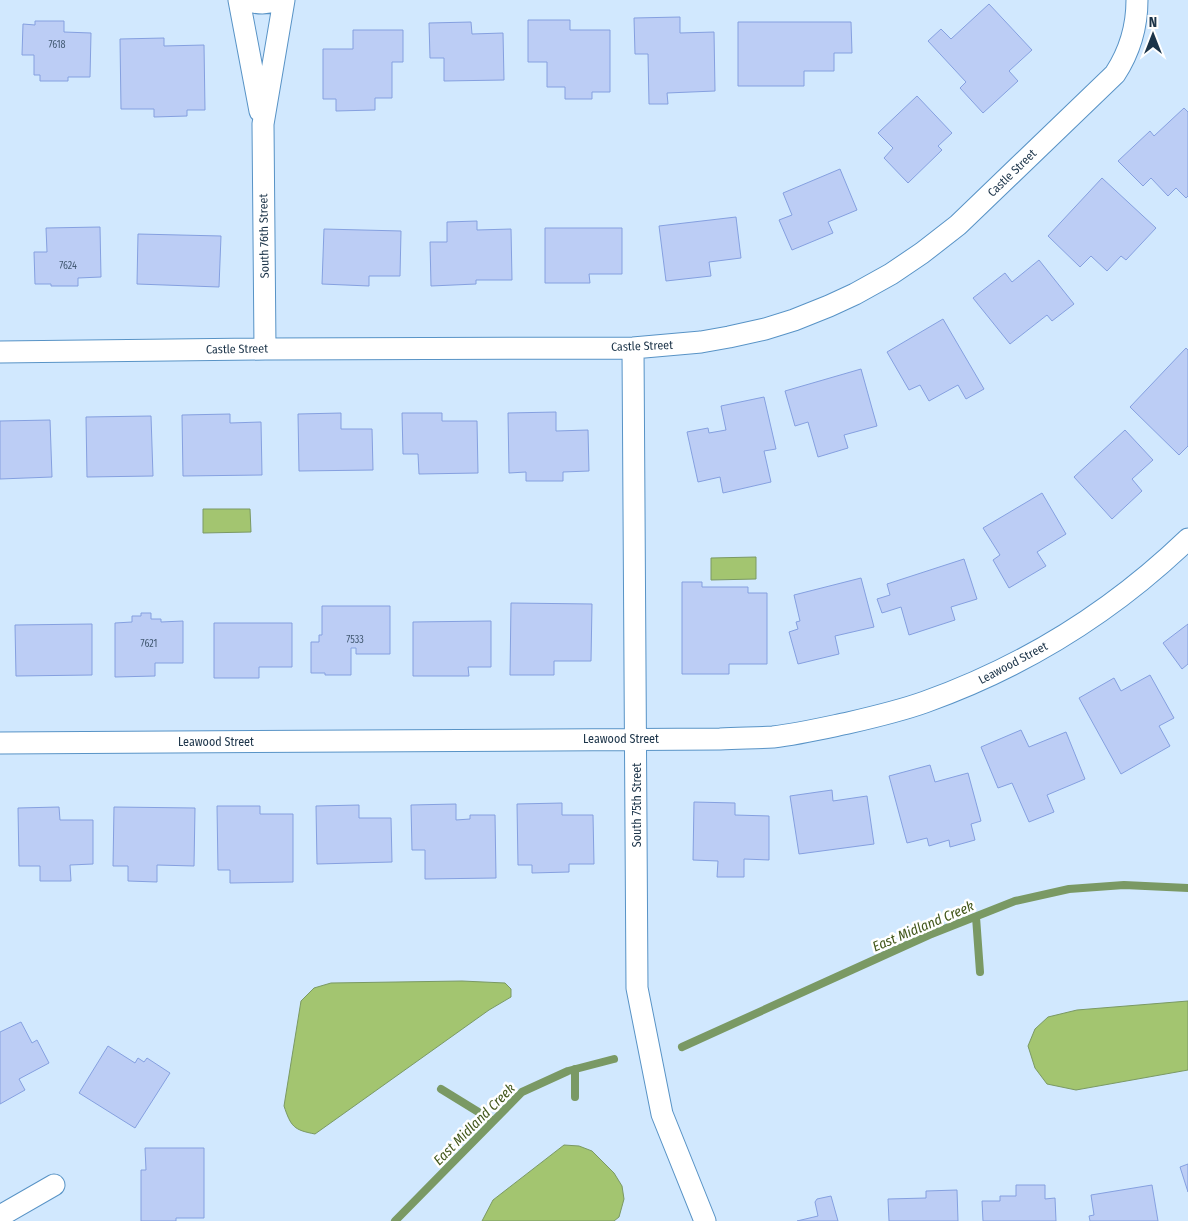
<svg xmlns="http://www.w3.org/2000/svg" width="1188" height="1221" viewBox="0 0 1188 1221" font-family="'Fira Sans Condensed',sans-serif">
<rect width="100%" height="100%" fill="#d1e8fe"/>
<!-- water -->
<path fill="#a3c570" stroke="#7a9964" d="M203,509H250L251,532L203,533Z
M756,557V579L711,580V558Z
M462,981L505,983L511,989V997L489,1010L315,1134C294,1130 291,1127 284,1106L301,1001L314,988L331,983Z
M1188,1001V1070L1076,1090L1047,1084L1035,1068L1028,1046L1035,1029L1048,1017L1077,1010Z
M564,1145L579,1146L592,1151L614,1173L622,1186L624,1199L619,1217L614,1221H482L493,1200Z"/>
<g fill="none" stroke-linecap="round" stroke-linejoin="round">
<!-- stream -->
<path stroke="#7a9964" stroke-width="8" d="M976,917L980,972
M682,1047L929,935L1015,901L1069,889L1124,885L1188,888
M441,1089L493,1121
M575,1097V1069
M395,1221L522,1092L568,1071L614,1059"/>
</g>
<!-- building -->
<path fill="#bccdf5" stroke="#85a0e0" d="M989,4L1032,50L1009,71L1018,81L983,113L960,88L966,82L928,41L941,29L951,39Z
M680,17V33L714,32L715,91L667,93L668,104H649L648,54H635L634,18Z
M528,20H570V30H610V92H592V99H565V87H547V62H528Z
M35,21H64V32L91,33L90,77H68V81H40V75H34V55H22L23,24L35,25Z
M471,22L472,34L503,33L504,80L444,81V58H430L429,23Z
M738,22H851L852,53H834V71H804V86H738Z
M353,30H403V62H392V98H375V110L336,111V99H323V49H353Z
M164,38V46L204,45L205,110H187V116L154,117V109H121L120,39Z
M917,96L952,133L938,146L942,150L908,183L884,158L893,148L878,133Z
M1184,108L1188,112V196L1186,198L1176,188L1168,196L1151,178L1143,186L1118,161L1150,131L1154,136Z
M840,169L857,210L828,222L833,233L792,250L779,220L792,215L783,193Z
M1102,178L1156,228L1126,260L1121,256L1107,271L1091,256L1080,267L1048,236Z
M736,217L741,258L709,262L711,276L666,281L659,226Z
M477,221V230L511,229L512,280H476V284L431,286L430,242H447V222Z
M100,227L101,277L78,278V286H51V284H35L34,252H47L46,228Z
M545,228H622V274H589L590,283H545Z
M324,229L401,231L400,276H369V286L322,284Z
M138,234L221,236L219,287L137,284Z
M1039,260L1074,304L1052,321L1047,315L1010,344L973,298L1005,273L1012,282Z
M943,319L984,389L966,399L958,385L929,401L920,385L909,390L887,352Z
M1186,348L1188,350V446L1179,455L1130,407Z
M861,369L877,426L844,435L848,448L818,457L808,422L795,426L785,391Z
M764,397L776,449L764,451L771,482L723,493L720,477L698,482L687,432L708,428L709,433L726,430L721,406Z
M556,412V431L588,430L589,471L563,472V481H526V472L509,473L508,413Z
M341,413V429H372L373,470L299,471L298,414Z
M402,413H442V421H477L478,473L419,474L418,454H403Z
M230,414V423L261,422L262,475L183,476L182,415Z
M151,416L153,476L87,477L86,417Z
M50,420L52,477L0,479V421Z
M1125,430L1153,460L1132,479L1142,491L1112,519L1074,477Z
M1042,493L1066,534L1037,552L1046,566L1009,588L993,560L1000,555L983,528Z
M964,559L977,599L951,607L955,620L909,635L901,607L882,613L877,599L890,595L887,584Z
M861,578L874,627L835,636L839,654L798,664L789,632L798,629L796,622L800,621L794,595Z
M682,582H702V587H748V593H767V664H729V674H682Z
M511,603L592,604L591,661H554V675H510Z
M322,606H390V654H356V648H351V675H325V673H311V642H319V635H322Z
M141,613H151V619H161V622L183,621V663H155V676L115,677V623L132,622V616H141Z
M491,621V667H468L469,676H413V622Z
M214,623H292V667H259V678H214Z
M92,624V675L16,676L15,625Z
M1188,624V664L1182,669L1163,643Z
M1150,675L1174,718L1159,726L1170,746L1121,774L1079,698L1114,678L1121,691Z
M1021,730L1029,747L1066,732L1085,779L1047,795L1054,812L1029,822L1012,783L998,788L981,747Z
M930,765L935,782L968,773L981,821L971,824L975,840L950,847L949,840L929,846L927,838L907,843L889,776Z
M832,790L833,801L867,796L874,844L799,854L790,796Z
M694,802L735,803V815L769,816V860L744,859V877H717L718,861L693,860Z
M562,803V815H593L594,864H569V872L532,873V865H518L517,804Z
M456,804V820L470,819V815H495L496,878L425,879V850H412L411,805Z
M359,805V818H391L392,862L317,864L316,806Z
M217,806H260V814H293V882L230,883V870H218Z
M59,807L60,820H93V864L70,865L71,881H40V866H19L18,808Z
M114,807L195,808L194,866L157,865V882L128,881V866H113Z
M21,1022L32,1043L37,1040L49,1063L19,1079L25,1090L0,1104V1032Z
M108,1046L135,1063L138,1058L144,1062L147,1058L170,1073L135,1128L79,1093Z
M145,1148H204V1218H176V1221H141V1170H146Z
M1188,1164V1192L1180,1167Z
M1016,1185H1045V1199L1055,1198L1056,1221H983L982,1201H1000V1196H1016Z
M1152,1185L1158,1221H1090L1089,1216L1094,1215L1091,1195Z
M957,1190L958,1221H889L888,1199L926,1198V1191Z
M831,1196L838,1221H797L818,1216L815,1202L817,1199Z"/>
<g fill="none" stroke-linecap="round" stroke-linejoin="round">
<!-- street casing -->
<g stroke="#5893c6" stroke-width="23">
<path id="street" d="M239,0L260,111
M246,0C257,4 268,4 279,0
M633,348L637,988L662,1114L705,1221
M265,349L263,124L284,0
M0,352L265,349L633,348L701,342L729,337L765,329L794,320L829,306L855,294L891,274L922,253L958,225L1115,74C1130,51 1137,28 1137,0
M0,743L720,739C738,738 756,738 773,737C798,734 824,728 848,723C874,717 900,711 925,702C1023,667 1113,611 1188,539
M0,1216L54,1185"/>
</g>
<!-- street -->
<use href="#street" stroke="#fff" stroke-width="21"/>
</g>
<g text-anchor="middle" stroke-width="5" stroke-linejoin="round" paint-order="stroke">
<!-- number labels -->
<g font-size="10" fill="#435a73">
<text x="57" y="48">7618</text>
<text x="68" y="269">7624</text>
<text x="355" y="643">7533</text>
<text x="149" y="647">7621</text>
</g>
<!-- street labels -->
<g font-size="12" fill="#1b3348" stroke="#fff">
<text transform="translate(1012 173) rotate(-44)" y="4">Castle Street</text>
<text transform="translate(264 236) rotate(-91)" y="4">South 76th Street</text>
<text transform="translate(642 346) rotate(-2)" y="4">Castle Street</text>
<text transform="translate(237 349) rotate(-1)" y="4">Castle Street</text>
<text transform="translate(1013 663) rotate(-28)" y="4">Leawood Street</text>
<text x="621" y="743">Leawood Street</text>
<text x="216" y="746">Leawood Street</text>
<text transform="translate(637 805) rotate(-90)" y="4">South 75th Street</text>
</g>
<!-- water labels -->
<g font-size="14" font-style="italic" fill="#42571b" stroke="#fff">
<text transform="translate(923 926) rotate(-23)" y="5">East Midland Creek</text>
<text transform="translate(474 1124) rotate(-45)" y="5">East Midland Creek</text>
</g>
</g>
<!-- north arrow -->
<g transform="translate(1153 35)" stroke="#ffffff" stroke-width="4" paint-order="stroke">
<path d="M0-4L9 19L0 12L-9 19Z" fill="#1b3348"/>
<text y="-8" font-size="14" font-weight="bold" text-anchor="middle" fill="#1b3348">N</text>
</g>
</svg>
